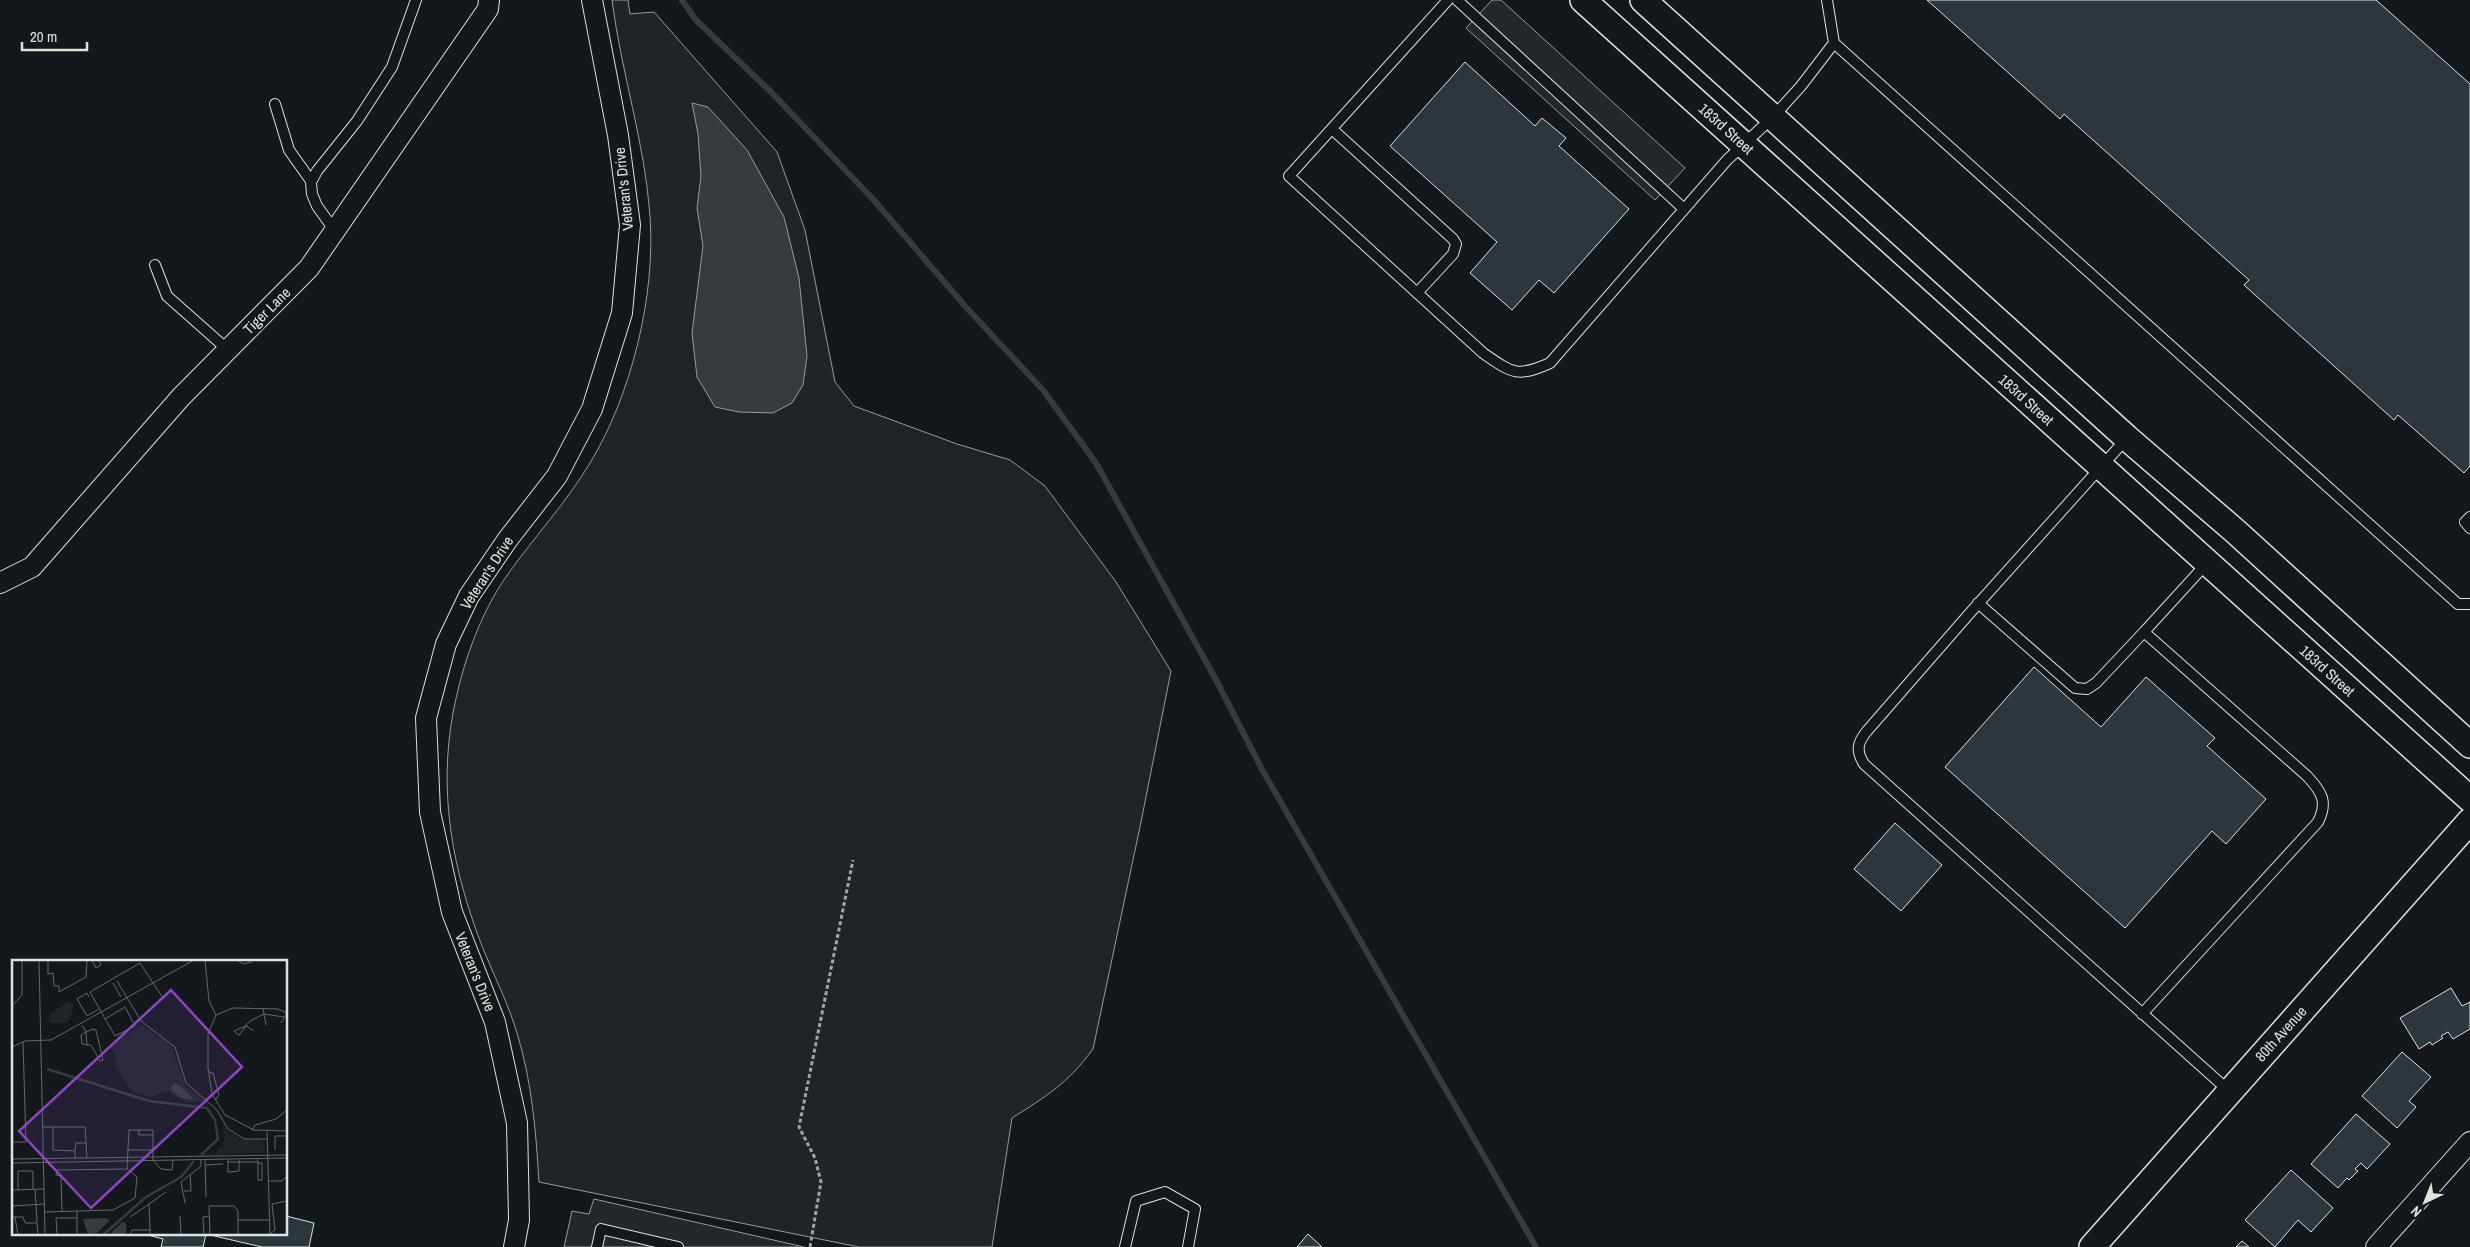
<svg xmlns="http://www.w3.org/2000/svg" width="2470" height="1247" viewBox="0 0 2470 1247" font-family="'Archivo Narrow',sans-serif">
<rect width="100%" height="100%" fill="#14181c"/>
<!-- green -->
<path fill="#202428" stroke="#939e99" d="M612,0H628L630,14L654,12L777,152L805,230L835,382L854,406L957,444L1010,460L1045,486L1116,582L1171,671L1141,822L1093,1049C1068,1083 1047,1096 1012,1118L992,1247H859L539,1182C536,1132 532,1082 517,1033C508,1003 494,976 482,946C453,871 438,794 453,713C462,665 480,613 508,574C535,536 566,503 590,463C631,396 656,295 650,216C645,143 621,72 612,0Z"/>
<!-- parking -->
<path fill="#24282b" stroke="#939e99" d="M1492,0H1501L1685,168L1655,200L1466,28Z
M594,1199L804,1247H564L572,1211L589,1214Z"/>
<!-- water -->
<path fill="#363b3e" stroke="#939e99" d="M692,103L708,107L747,150L784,217L799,278L807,356L803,385L792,403L773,413L739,412L715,407L697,377L692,333L703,246L697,208L701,176L698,134Z"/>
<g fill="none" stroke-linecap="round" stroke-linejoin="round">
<!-- stream -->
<path stroke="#363b3e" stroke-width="6" d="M682,0L695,19L772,93L872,198L965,306L1043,390L1096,463L1215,678L1263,771L1536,1247"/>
</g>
<!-- building -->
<path fill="#2c363c" stroke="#d8e6dc" d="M1927,0H2376L2470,84V466L2464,473L2398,415L2394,420L2244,285L2249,280L2064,114L2060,119Z
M1465,62L1535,126L1542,118L1566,138L1559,146L1629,209L1554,293L1539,280L1512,310L1470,273L1497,242L1390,146Z
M2034,667L2101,727L2146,677L2215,738L2207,746L2266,799L2226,844L2212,831L2125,928L1945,767Z
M1895,823L1942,865L1901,911L1854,869Z
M2451,988L2462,1006L2470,1002V1029L2453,1039L2448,1032L2441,1036L2443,1038L2432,1045L2430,1042L2419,1049L2400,1018Z
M2402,1052L2431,1077L2409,1101L2416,1107L2397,1128L2362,1096Z
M2356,1114L2390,1144L2367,1169L2361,1163L2355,1169L2358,1171L2349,1180L2347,1178L2338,1188L2311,1164Z
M2291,1170L2333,1208L2311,1232L2298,1220L2275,1247L2245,1220Z
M286,1216L314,1223L309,1247H262L206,1234L203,1247H161L163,1239L140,1233H286Z
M1308,1234L1322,1247H1297Z
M2242,1241L2249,1247H2236Z"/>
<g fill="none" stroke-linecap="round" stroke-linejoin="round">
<!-- service casing -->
<g stroke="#d8e6dc" stroke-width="12">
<path id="service" d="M1448,0L1289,176L1483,353C1512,373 1517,378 1550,363L1727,160L1773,117L1801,86L1834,43L1827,0
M1457,0L1684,209
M1834,43L2458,604H2470
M275,104L289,150L311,181
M1332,129L1453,239L1456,244L1453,254L1417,293
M335,231L317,206L312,194L311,182L317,171L357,121L392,67L416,0
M155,265L167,296L228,350
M2127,438L1969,614L1867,731C1857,743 1856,751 1864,764L2229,1091
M2470,517L2465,522L2470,528
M1978,603L2075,688L2087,689L2096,683L2144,632
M2142,1014L2318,822C2328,802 2322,792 2307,776L2144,632L2207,563
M597,1247L601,1229L678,1247
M1125,1247L1136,1201L1165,1192L1195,1209L1188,1247"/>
</g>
<!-- minor casing -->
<g stroke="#d8e6dc" stroke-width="22">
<path id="minor" d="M0,583L32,567L181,397L309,268L488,9L489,0
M514,1247L519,1220L517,1123L495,1022L452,912L430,812L426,718L446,644L469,596L508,539L557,476L592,409L622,313L630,225L618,135L592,0
M2376,1247L2470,1142"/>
</g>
<!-- tertiary casing -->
<g stroke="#d8e6dc" stroke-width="28">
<path id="tertiary" d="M1583,0L2470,799
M1643,0L2127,438L2235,531L2470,745
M2092,1247L2470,821"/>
</g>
<!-- path -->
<path stroke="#9da8a2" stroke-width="3" stroke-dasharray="4 2.5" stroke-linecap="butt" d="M810,1247L821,1182L815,1158L799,1127L853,860"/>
<!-- service -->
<use href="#service" stroke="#14181c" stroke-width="10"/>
<!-- minor -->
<use href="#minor" stroke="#14181c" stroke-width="20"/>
<!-- tertiary -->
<use href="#tertiary" stroke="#14181c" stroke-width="25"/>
</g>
<g text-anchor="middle" stroke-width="4" stroke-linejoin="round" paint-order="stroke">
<!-- street labels -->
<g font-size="15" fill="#d8e6dc" stroke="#14181c">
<text transform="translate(1726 129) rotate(42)" y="5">183rd Street</text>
<text transform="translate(624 189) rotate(-96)" y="5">Veteran's Drive</text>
<text transform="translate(267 311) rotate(-45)" y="5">Tiger Lane</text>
<text transform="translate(2026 400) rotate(42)" y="5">183rd Street</text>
<text transform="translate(487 573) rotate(-57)" y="5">Veteran's Drive</text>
<text transform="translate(2327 671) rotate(42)" y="5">183rd Street</text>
<text transform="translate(475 972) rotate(68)" y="5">Veteran's Drive</text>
<text transform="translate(2281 1034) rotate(-48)" y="5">80th Avenue</text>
</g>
</g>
<!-- overview -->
<g transform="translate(12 960)">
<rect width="275" height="275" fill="#14181c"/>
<path d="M56,41L62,45L58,60L55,63H37L38,54ZM130,65L159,85L173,125L198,146L218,173L228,179L251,180L253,193L190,195L203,193L212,182L211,164L200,149L191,142H174L157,131L138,137L120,132L103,105L104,96L97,85Z" fill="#202428"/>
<path d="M163,123L169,126L182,140L170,138L160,131L159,127ZM93,258L98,260L85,273L76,275L71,259ZM110,262L114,263V275H97Z" fill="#363b3e"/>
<path fill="none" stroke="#363b3e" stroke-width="2.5" d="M35,109L137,141L195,148L203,160L206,179L189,195M91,275L134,237L169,217L182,201"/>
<path fill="none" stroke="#626a69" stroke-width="1" d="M27,0L33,275M36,0V14L41,13L42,26H47V32L74,17L75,0M80,0L84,8L89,5L87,0M193,0L197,41L204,55M224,0L232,4L240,2M105,21L129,61L163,87L174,123L205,150L216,169L232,179H255M101,23L109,37M77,37L75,33L65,39L75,56L87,49M0,46L10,35V0M251,48L254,65M93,59L113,47L123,66L103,76L95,62L93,59L90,53L78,32L128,3L151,38M269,63L275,53L266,49L221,48L204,55L196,74V108L200,134L213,155L242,170L275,171M70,65L74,72L75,85H79L88,101L91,100L84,70L81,69L74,72L69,75L70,84L75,85M242,71L234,66L222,71L226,75L228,74L234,66L235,64L240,60L252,54L272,57M0,87L13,81L39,80L182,0M197,112L201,113L207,135L203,140M31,167H73L75,198M41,167V190L63,191V198M127,170V175H141M240,170L243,165L264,159L275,150M255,172L258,275M0,182H14L11,82M115,190H141M263,190V176H275M63,191L64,183H74M0,199L275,195M216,199V212L227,211V200M246,199V220H250V203H246M193,200L194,237M216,202H246M0,203L275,198M193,205L211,204M6,211H21V229M6,211V230M256,221H270L275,216M23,229L25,262M0,230L32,229M172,231H179L178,214M173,243L169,222L189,206V199M260,244L275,241M0,246L33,244M65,251V275M33,252L101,250L123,238L125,217L115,209L117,170H141V200L149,209L160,210L161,200M50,252L49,216L44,215L45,210L115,209M168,256L169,275M0,257H11L13,263H25L26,275M3,257L6,275M118,257L137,244M226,260H257M138,270L137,244L154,232M258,274L263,270L260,244M45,275L44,258H65M118,275L120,270H138V275M192,275L191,257L198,256M198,275L197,246H222L226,251V275"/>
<path fill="#8948c3" fill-opacity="0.15" stroke="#8948c3" stroke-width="2.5" d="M159,30L230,107L79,248L7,171Z"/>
<rect width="275" height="275" fill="none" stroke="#d8e6dc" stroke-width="2.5"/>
</g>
<!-- north arrow -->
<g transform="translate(2425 1202) rotate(223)" stroke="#14181c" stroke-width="4" paint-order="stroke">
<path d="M0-4L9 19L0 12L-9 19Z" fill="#d8e6dc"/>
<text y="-8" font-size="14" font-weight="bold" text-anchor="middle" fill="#d8e6dc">N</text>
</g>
<!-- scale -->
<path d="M22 42v8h65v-8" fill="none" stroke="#d8e6dc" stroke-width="2.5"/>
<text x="30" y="42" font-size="15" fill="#d8e6dc" stroke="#14181c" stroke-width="4" paint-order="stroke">20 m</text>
</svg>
